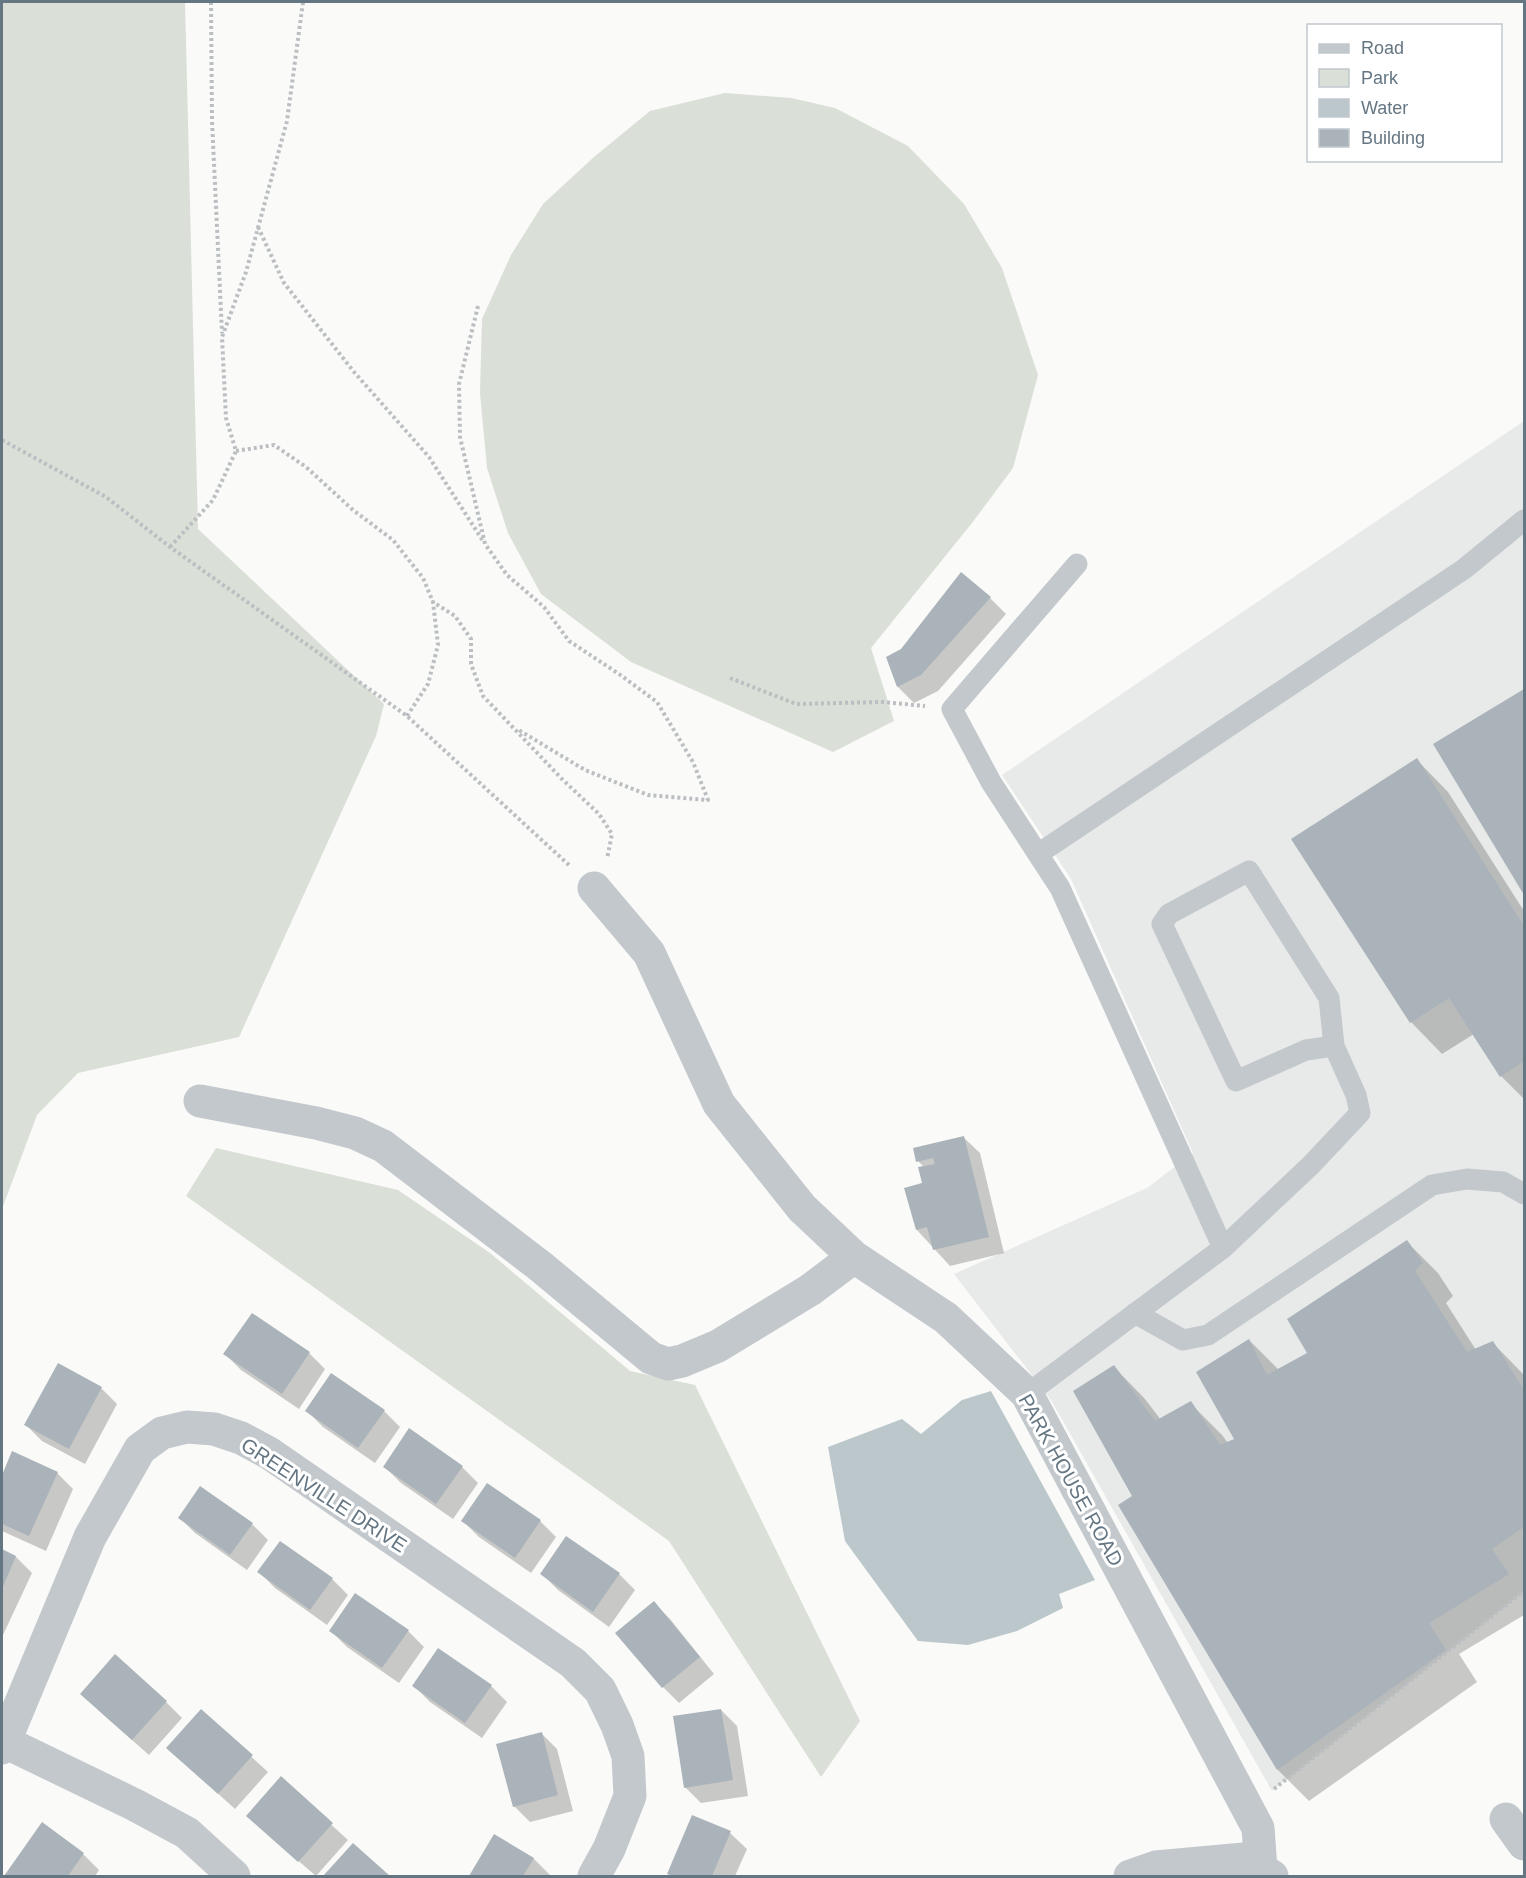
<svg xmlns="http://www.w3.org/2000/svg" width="1526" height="1878" viewBox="0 0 1526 1878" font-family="Helvetica,sans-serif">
<rect width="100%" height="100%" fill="#fafaf8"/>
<!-- built -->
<path fill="#e8e9e9" d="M1524,421V1591L1272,1791L1051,1400L954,1274L1147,1188L1193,1153L1071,879L1002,775Z"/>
<!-- green -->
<path fill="#dadfd7" d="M2,2H185L198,529L384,704L376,736L239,1037L78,1073L37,1115L2,1209Z
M725,93L791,98L835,108L908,146L964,204L1002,268L1038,375L1013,468L972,523L871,648L894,721L833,752L631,662L541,594L508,533L487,468L480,393L482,319L511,255L543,204L594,157L650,111Z
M216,1148L398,1190L490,1253L630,1371L695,1385L860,1721L821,1777L669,1541L186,1196Z"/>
<!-- water -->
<path fill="#bbc7cb" d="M991,1391L1095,1580L1059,1594L1063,1608L1017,1631L968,1645L918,1641L845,1541L828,1447L902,1419L921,1434L962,1400Z"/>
<!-- shadow -->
<path fill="#0003" d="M961,574L990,598L1006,614L938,691L914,703L898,687L887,658L902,650Z
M1524,691V892L1435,745Z
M1417,760L1448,792L1524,911V1099L1501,1076L1474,1034L1442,1054L1411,1022L1293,839Z
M963,1137L980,1153L1004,1253L950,1266L917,1230L924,1184V1167L918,1161Z
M1407,1242L1438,1273L1453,1296L1446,1303L1476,1350L1493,1343L1524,1375V1580L1523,1581L1524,1583V1615L1459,1654L1477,1682L1309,1801L1278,1770L1120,1506L1134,1497L1114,1367L1145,1399L1161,1420L1190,1403L1222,1435L1228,1443L1236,1439L1249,1340L1279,1370L1309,1353Z
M252,1315L309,1353L325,1369L299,1409L241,1370L225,1354Z
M101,1388L117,1404L85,1464L42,1441L26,1425Z
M307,1411H384L400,1427L375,1463L323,1427Z
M13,1453L57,1473L73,1489L46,1551L2,1531V1478Z
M385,1467H462L478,1483L453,1519L401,1483Z
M179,1517L252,1524L268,1540L247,1570L195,1533Z
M463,1521H540L556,1537L531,1573L479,1537Z
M2,1551L16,1557L32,1573L3,1635H2Z
M259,1572L332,1579L348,1595L327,1625L275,1588Z
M542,1574H619L635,1590L609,1627L558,1590Z
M654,1603L670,1619L714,1674L679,1703L663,1687L618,1633Z
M331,1631H408L424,1647L399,1683L347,1647Z
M414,1686H491L507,1702L482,1738L430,1702Z
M166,1702L182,1718L149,1755L98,1710Z
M721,1710L737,1726L748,1796L701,1803L685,1787Z
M201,1711L268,1772L235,1809L168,1748Z
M541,1733L557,1749L573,1811L530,1822L514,1806Z
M281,1779L348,1840L316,1876L265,1832Z
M693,1817L730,1833L747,1849L735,1876H672L669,1874Z
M42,1824L83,1854L99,1870L95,1876H6Z
M495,1836L534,1859L550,1875L549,1876H471Z
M353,1846L387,1876H325Z"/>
<!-- building -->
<path fill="#aab3b9" d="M961,572L991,597L921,675L897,687L886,657L901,649Z
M1524,689V895L1433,744Z
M1417,758L1524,926V1061L1500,1077L1449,998L1410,1023L1291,839Z
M964,1136L989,1237L933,1250L927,1227L916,1230L904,1188L922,1183L918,1167L935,1164L933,1158L916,1162L913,1148Z
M1407,1240L1423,1263L1415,1271L1467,1352L1493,1341L1524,1390V1527L1492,1549L1509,1574L1429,1623L1446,1650L1277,1770L1118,1505L1132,1496L1073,1391L1114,1365L1155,1421L1191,1401L1220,1445L1234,1439L1196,1372L1249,1339L1267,1375L1307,1353L1287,1319Z
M252,1313L310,1352L282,1394L223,1354Z
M58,1363L102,1387L69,1449L24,1425Z
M331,1373L385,1410L358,1448L305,1411Z
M409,1428L463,1466L436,1504L383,1467Z
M12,1451L58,1472L29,1536L2,1524V1475Z
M487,1483L541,1520L515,1558L461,1521Z
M200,1486L253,1523L230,1555L178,1518Z
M566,1536L620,1573L593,1612L540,1574Z
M280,1541L333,1578L310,1610L257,1572Z
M2,1549L16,1556L2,1589Z
M355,1593L409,1630L382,1668L329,1631Z
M654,1601L700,1657L662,1688L615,1633Z
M438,1648L492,1685L465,1723L412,1686Z
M115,1654L167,1701L132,1740L80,1694Z
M201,1709L253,1755L218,1794L166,1748Z
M721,1709L733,1780L684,1788L673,1716Z
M542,1732L558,1795L513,1807L496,1744Z
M281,1776L333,1823L298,1862L246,1816Z
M692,1815L731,1831L712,1876H673L667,1874Z
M42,1822L84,1853L68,1876H4Z
M494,1834L534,1858L523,1876H469Z
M353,1843L390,1876H323Z"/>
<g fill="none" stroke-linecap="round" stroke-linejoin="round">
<!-- path -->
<path stroke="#bbbfc2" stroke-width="4" stroke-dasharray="3 3" stroke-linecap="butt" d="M211,2L212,121L222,333
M258,227L284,283L354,372L429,457L483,541
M478,306L459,384L460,437L485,544L507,575L544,607L569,641L619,674L657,702L693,762L708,800L648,795L585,770L517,729
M2,440L106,497L170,547L407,716L570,866
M236,451L274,445L306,467L353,510L393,540L423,578L433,602
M170,547L213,500L236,451L226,418L222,337L246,272L287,121L303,2
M730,678L796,704L883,702L925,706
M407,716L428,684L438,645L433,602L455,616L471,639V664L483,696L562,779L599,814L612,834L607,859
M1274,1789L1524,1591"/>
<!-- service -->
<path stroke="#c3c8cc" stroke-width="21" d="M1038,854L1464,569L1524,520
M1223,1248L1311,1165L1360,1113L1356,1095L1334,1046L1329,998L1249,871L1169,914L1162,924L1236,1081L1306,1050L1334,1046
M1135,1313L1183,1340L1208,1335L1432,1185L1467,1179L1503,1182L1524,1194
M1027,1394L1223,1248L1060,888L991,782L952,709L1077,564"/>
<!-- minor -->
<path stroke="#c3c8cc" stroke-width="33" d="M594,888L649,953L719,1104L802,1208L854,1257L946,1318L1027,1394L1258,1828L1261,1869
M200,1101L316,1123L355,1133L383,1146L540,1266L651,1358L668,1364L682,1361L718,1346L810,1290L854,1257
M5,1742L135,1805L187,1833L234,1876
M2,1748L90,1537L140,1449L162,1433L187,1427L214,1429L241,1438L269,1453L573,1663L600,1690L617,1725L628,1756L630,1796L609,1849L594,1876
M1506,1819L1524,1844
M1130,1876L1156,1867L1244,1859L1272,1876"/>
</g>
<g text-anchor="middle" stroke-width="6" stroke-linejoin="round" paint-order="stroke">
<!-- street labels -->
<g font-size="20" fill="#657683" stroke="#fff">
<text transform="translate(1071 1480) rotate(61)" y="7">PARK HOUSE ROAD</text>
<text transform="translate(324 1495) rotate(33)" y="7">GREENVILLE DRIVE</text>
</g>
</g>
<!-- border -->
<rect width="1526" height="1878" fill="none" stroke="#657683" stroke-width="6"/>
<!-- legend -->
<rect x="1307" y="24" width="195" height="138" fill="#ffffff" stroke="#c1c8cd" stroke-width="1.5"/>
<rect x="1319" y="44" width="30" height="9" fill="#c3c8cc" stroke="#c1c8cd" stroke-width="1.5"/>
<text x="1361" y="54" font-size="18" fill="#657683">Road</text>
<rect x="1319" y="69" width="30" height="18" fill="#dadfd7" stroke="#c1c8cd" stroke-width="1.5"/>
<text x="1361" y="84" font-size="18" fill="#657683">Park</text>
<rect x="1319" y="99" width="30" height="18" fill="#bbc7cb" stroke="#c1c8cd" stroke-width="1.5"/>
<text x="1361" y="114" font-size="18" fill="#657683">Water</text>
<rect x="1319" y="129" width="30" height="18" fill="#aab3b9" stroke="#c1c8cd" stroke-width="1.5"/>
<text x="1361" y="144" font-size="18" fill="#657683">Building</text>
</svg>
